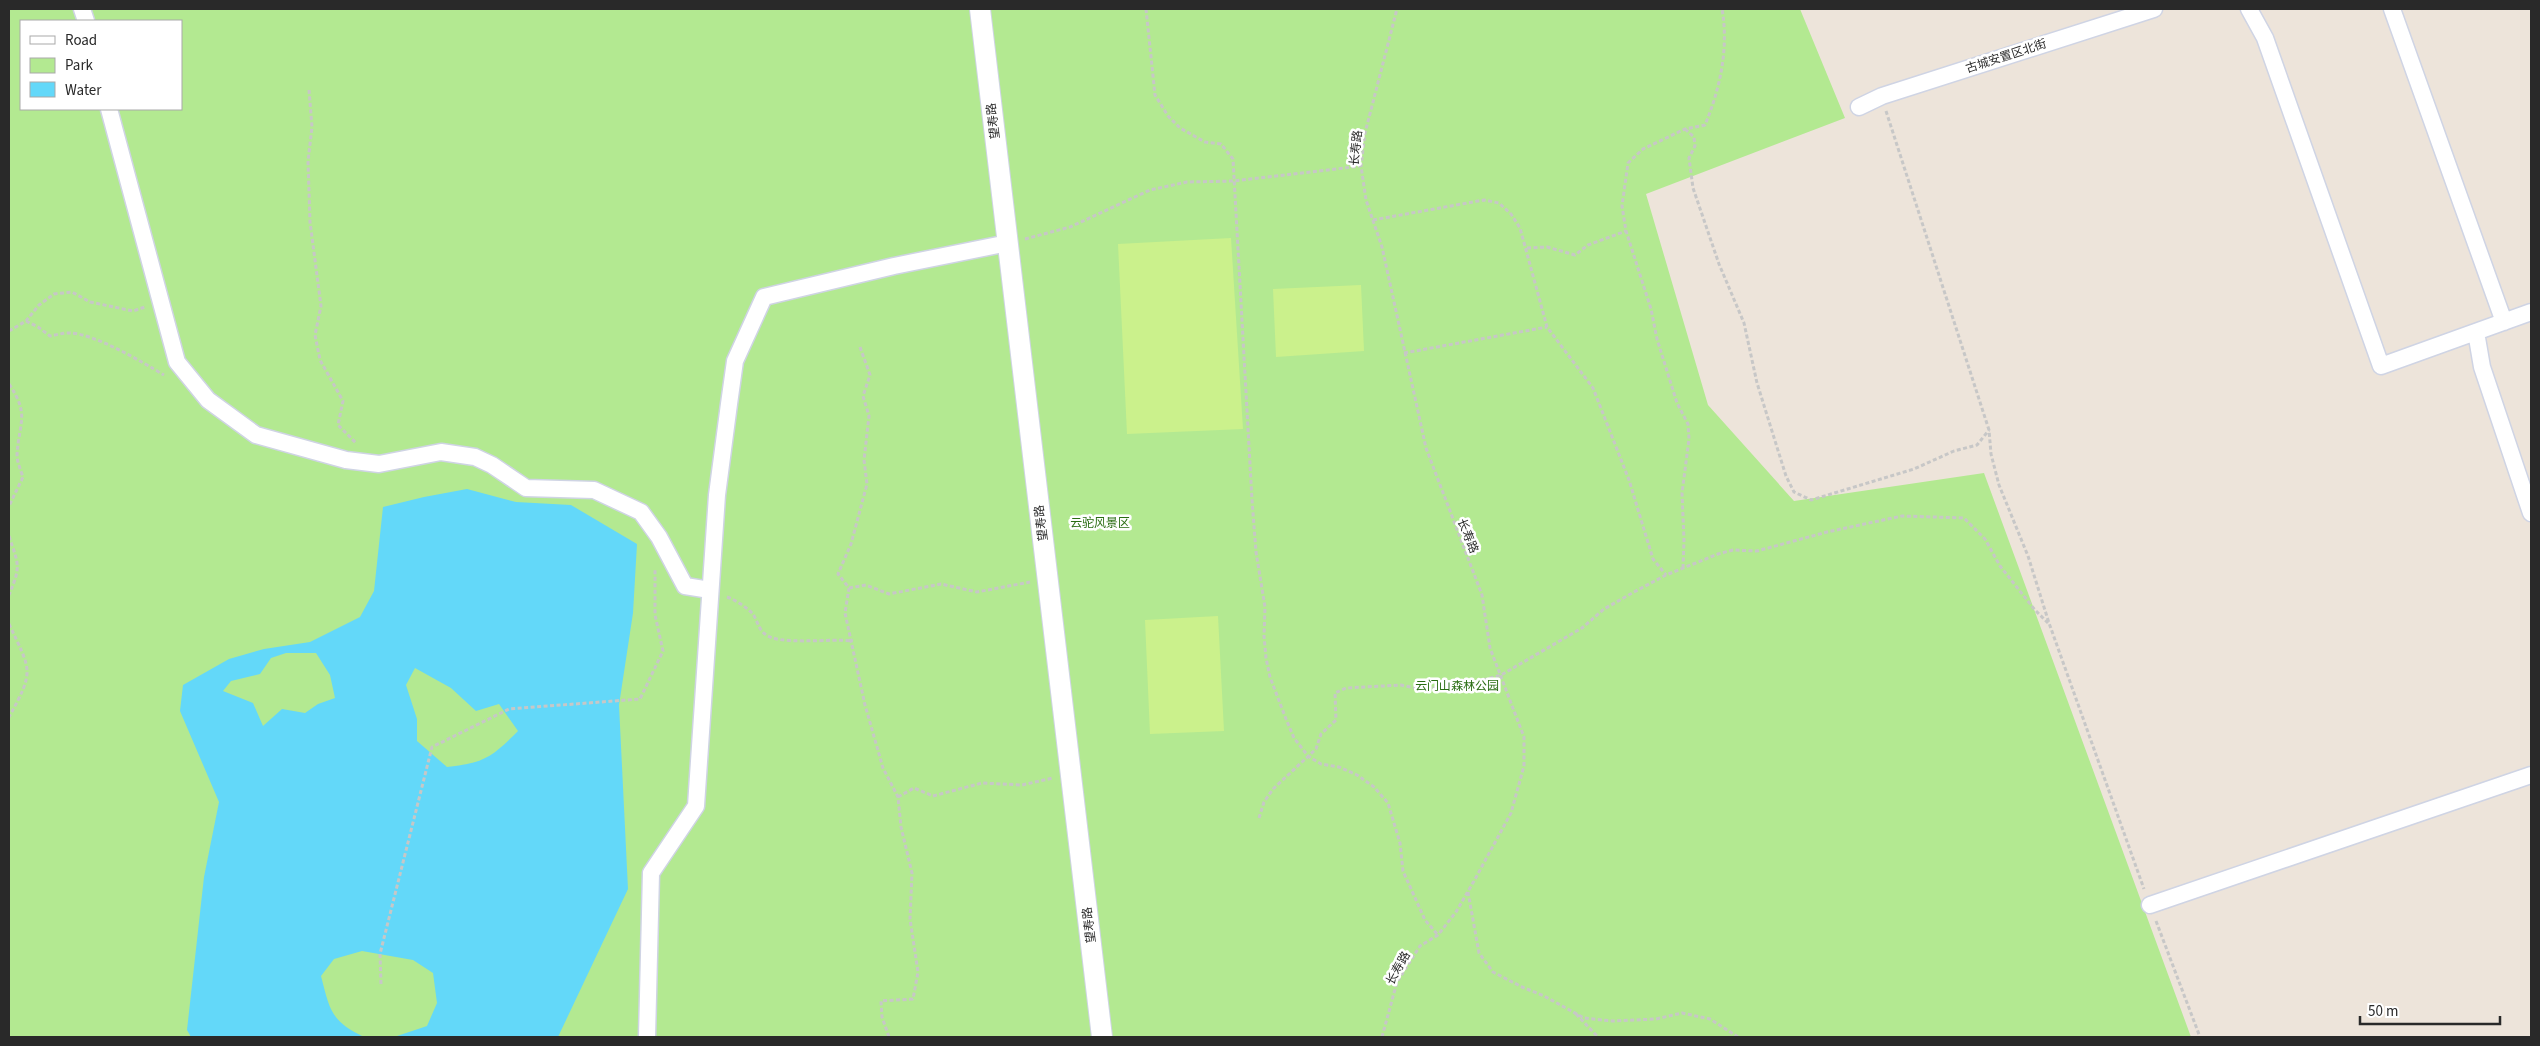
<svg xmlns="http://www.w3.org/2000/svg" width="2540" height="1046" viewBox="0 0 2540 1046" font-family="'Source Sans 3','Noto Sans SC',sans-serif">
<rect width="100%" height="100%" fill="#ede4da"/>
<!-- green -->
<path fill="#b3e991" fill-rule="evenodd" d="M9,9H1800L1845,118L1646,194L1708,405L1794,501L1984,473L2191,1037H9ZM21,21H181V109H21Z"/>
<!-- pitch -->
<path fill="#cbf18c" d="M1231,238L1243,429L1127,434L1118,244Z
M1361,285L1364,351L1276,357L1273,289Z
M1218,616L1224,731L1150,734L1145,620Z"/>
<!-- water -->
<path fill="#63d8f9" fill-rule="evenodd" d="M467,489L516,502L571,505L637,544L633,613L619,705L628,889L558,1037H394L427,1026L437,1003L433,973L413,960L362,951L334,959L321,976C330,1011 331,1021 364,1037H191L187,1030L204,877L219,802L180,711L183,685L229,659L264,649L310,642L360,617L374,591L383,507L424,497ZM286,653H316L330,675L335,698L318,704L305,713L282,709L263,726L253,703L223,691L231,681L260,674L271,658ZM415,668L451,688L476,711L499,704L518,731C492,757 484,763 447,767L417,741V719L406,685Z"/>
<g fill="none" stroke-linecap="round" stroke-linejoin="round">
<!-- minor casing -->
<g stroke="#cfd4e4" stroke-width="19">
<path id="minor" d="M82,9L86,21
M2249,9L2265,38L2381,366L2531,312
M2392,9L2504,322
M1859,107L1882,96L2154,9
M109,109L177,362L208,400L256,435L346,460L379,464L441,452L475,457L492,465L526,488L594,490L641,512L659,537L685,586L710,590
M2476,332L2482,367L2531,513
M2150,905L2531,775
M647,1037L651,873L696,806L717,495L729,404L735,361L764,297L894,266L1008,243"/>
</g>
<!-- tertiary casing -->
<g stroke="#cfd4e4" stroke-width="22">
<path id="tertiary" d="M980,9L1102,1037"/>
</g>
<!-- path -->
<path stroke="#c7c7c7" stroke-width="3" stroke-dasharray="4 2.5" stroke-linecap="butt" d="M1146,9L1155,95L1168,116L1180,128L1205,142L1221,144L1233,159L1252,500L1256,552L1265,607L1264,636L1266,658L1270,677L1286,719L1294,738L1308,756L1321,764L1339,767L1357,775L1374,787L1388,803L1400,843L1403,871L1425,920L1438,935
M309,90L312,127L308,161L310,222L321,306L315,335L320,360L343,401L338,425L356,443
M1886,111L1989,430L1991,454L1999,485L2028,556L2049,623L2144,889
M1685,129L1694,137L1695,146L1689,158L1693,188L1719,264L1744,323L1757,383L1786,476L1794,492L1811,500L1914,469L1954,451L1977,445L1989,430
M1373,220L1484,200L1499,203L1511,214L1520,228L1547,327L1593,388L1629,480L1653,559L1666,575
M1025,239L1070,227L1150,190L1187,182L1234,181L1361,166
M1527,248L1547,247L1575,255L1588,245L1626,231
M26,321L38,327L50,336C56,335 62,333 69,333C94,333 142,362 164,375
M9,331L26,321L39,305L54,294L72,292L90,302L133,311L145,307
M860,347L870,375L863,396L869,416L864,460L867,484L851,544L838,574L849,588L845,613L865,705L883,768L898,797L901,827L912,873L910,919L918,972L913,999L881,1001L882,1017L889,1037
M1404,353L1547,327
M9,384C30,415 19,422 17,455C17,462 21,471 23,477L9,506
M9,536C19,566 21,566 9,595
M1683,568L1684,540L1682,493L1689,439L1688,424L1677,403L1657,339L1651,309L1626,231L1622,206L1628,163L1643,149L1685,129L1705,125C1720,89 1729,48 1722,9
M849,588L866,585L889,594L941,584L977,592L1030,582
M727,597C736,600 746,607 753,614C757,620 759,630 765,634C778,646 832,638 853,641
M9,624C31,671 35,670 9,717
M898,797L914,788L933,796L982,783L1022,785L1053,778
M1259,818L1264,802L1273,789L1316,749L1321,734L1336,720L1335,693L1346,688L1401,685L1415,688H1454L1501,675L1582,628L1604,609L1634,592L1666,575L1718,554L1733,550L1757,551L1827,532L1902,516L1964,518L1985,539L2000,566L2035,610L2048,623
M1468,892L1479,953L1493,972L1522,987L1544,996L1584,1018L1612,1021L1656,1019L1682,1013L1710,1019L1738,1037
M2156,921L2200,1037
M381,984L380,954L432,747L509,709L640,699L663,651L655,615V568
M1576,1014L1598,1037
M1382,1037L1397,982L1420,946L1438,935L1456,912L1474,881L1511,813L1524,766V737L1490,648L1482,595L1426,448L1382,247L1366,200L1361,166L1365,133L1397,9"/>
<!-- minor -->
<use href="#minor" stroke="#fff" stroke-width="16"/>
<!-- tertiary -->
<use href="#tertiary" stroke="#fff" stroke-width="20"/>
</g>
<g text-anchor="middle" stroke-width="5" stroke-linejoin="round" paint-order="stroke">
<!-- street labels -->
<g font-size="12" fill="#292929" stroke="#fff">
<text transform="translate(2006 56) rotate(-18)" y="4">古城安置区北街</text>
<text transform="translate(993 121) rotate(-97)" y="4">望寿路</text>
<text transform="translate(1356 148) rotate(-84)" y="4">长寿路</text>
<text transform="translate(1041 523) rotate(-97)" y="4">望寿路</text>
<text transform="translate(1468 536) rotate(68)" y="4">长寿路</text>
<text transform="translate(1089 925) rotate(-97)" y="4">望寿路</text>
<text transform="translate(1398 968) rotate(-61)" y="4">长寿路</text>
</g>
<!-- park labels -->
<g font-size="12" fill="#2a6d13" stroke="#fff">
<text x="1100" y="527">云驼风景区</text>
<text x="1457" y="690">云门山森林公园</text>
</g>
</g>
<!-- border -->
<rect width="2540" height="1046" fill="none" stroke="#292929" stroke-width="20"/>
<!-- legend -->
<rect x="20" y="20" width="162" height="90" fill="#ffffff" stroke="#a9a9a9"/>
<rect x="30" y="36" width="25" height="8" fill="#ffffff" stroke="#a9a9a9"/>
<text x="65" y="45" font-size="15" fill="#292929">Road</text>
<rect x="30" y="58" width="25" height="15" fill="#b3e991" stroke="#a9a9a9"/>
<text x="65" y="70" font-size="15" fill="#292929">Park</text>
<rect x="30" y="82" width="25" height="15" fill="#63d8f9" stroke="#a9a9a9"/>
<text x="65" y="95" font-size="15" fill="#292929">Water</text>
<!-- scale -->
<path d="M2360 1016v8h140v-8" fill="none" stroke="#292929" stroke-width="2.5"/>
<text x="2368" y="1016" font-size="15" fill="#292929" stroke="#ffffff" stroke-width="4" paint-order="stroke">50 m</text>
</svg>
